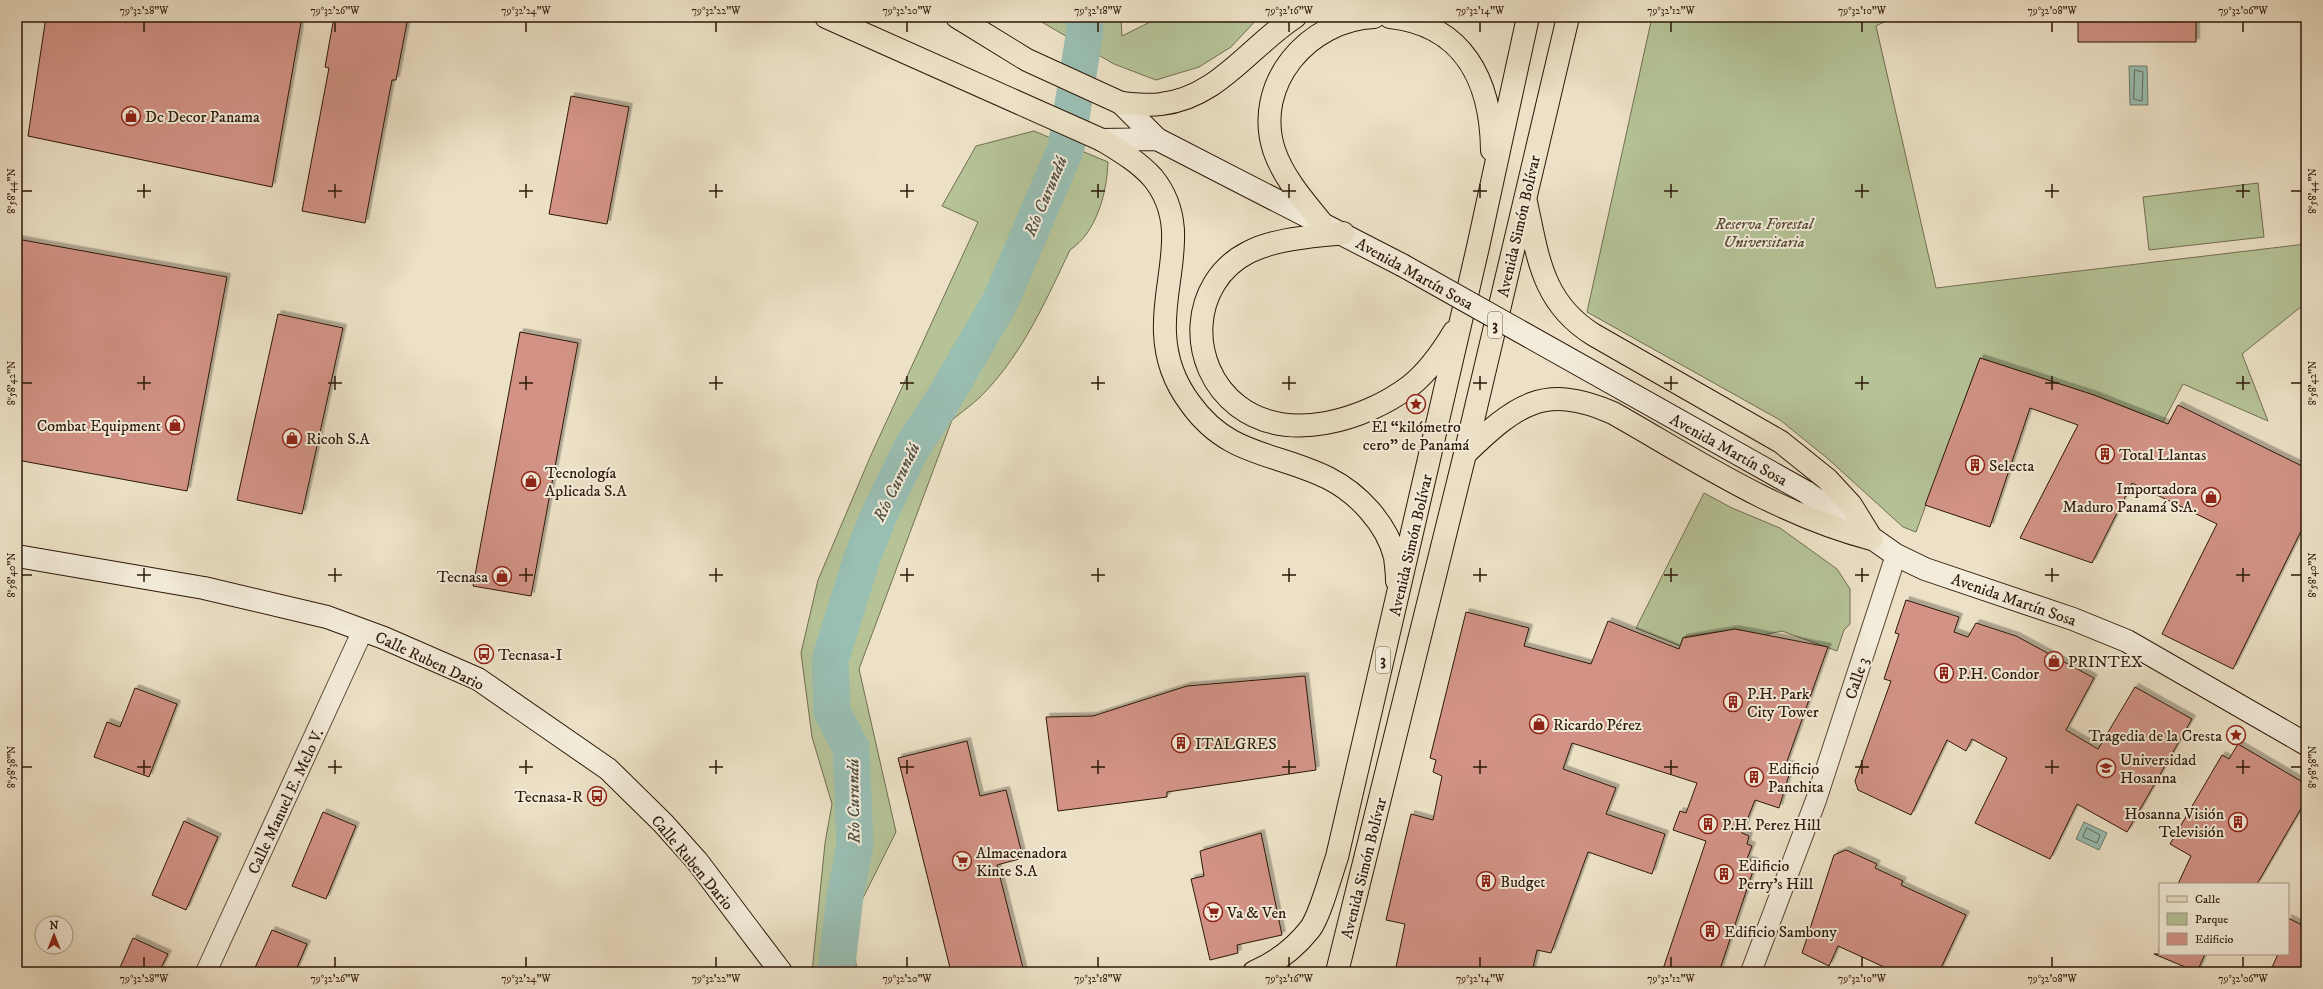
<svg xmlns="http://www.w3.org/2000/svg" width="2323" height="989" viewBox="0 0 2323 989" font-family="'IM FELL DW Pica',serif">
<defs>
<filter id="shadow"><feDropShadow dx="3.5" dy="-3.5" stdDeviation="0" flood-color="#0004"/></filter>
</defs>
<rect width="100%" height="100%" fill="#ece1c6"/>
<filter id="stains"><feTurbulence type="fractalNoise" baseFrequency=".005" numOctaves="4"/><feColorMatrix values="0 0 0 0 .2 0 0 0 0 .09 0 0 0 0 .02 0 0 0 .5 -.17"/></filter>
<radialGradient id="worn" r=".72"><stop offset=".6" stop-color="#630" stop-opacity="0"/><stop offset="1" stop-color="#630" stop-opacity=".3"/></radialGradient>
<!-- green -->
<path fill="#b5c397" stroke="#716e50" d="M1033,17H1121L1122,36L1160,17H1259L1231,47L1199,67L1156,80L1114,64Z
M1652,17H1894L1876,26L1936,288L2306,244V306H2302L2242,354L2268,421L2183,384L2163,422L2094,395L1980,358L1916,532L1903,527L1827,458L1780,420L1587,312Z
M1034,131L1108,162C1107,192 1097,232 1070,250C1046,300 1024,351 985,392C976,402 963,411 952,420L859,669L896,832L851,922L857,972H812L825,843L832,804L812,737L801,653L818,580L871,455L978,222L942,206L976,146Z
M2258,183L2264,237L2149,250L2143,197Z
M1704,493L1732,508L1780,528L1837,569L1850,589V624L1844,630L1837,651L1782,631L1763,635L1735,629L1683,637L1680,646L1636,628Z"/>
<!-- water -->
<path fill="#99beb2" stroke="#6e7c6e" d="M2129,66H2147L2148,105H2130Z
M2084,822L2107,833L2099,850L2076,839Z"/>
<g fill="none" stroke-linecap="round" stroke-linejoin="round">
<!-- shore -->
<path stroke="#636b5d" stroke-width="1" d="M2135,70L2143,72L2142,101L2134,99Z
M2087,828L2100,835L2097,843L2083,837Z"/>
<!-- river -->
<path stroke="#99beb2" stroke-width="37" d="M836,972L845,896L855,845L851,748L832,712L830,660L862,558L878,517L912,447L940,405L1000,302L1066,148L1085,31L1084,17"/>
</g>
<!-- building -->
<path fill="#d29386" stroke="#2d1808" filter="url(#shadow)" d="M46,17H302L272,187L28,136Z
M334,17H408L396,80H392L365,223L302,211L329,68L325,67Z
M2078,17H2196V42H2078Z
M571,96L629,107L607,224L549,214Z
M17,239L227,277L187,491L17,460Z
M278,314L343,328L302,514L237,500Z
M520,332L578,343L531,596L473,586Z
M1980,358L2094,395L2168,424L2178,405L2306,468V521L2233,669L2162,634L2217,524L2132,483L2092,563L2020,538L2078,425L2030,408L1990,527L1925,505Z
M1906,600L1959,617L1954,632L1968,637L1976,623L2016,636L2094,678L2066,730L2098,749L2135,687L2192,719L2127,832L2077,804L2050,859L1975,823L2007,758L1972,739L1966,751L1947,740L1911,815L1858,790L1855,781L1891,681L1884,679L1899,634L1895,633Z
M1466,612L1529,628L1524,646L1591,664L1608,621L1679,649L1683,638L1735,629L1828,647L1786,764L1792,765L1779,808L1755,800L1742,833L1749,836L1747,844L1752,846L1747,859L1756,862L1719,972H1662L1706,841L1673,830L1680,811L1686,813L1697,783L1572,743L1563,769L1616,788L1606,814L1665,834L1652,874L1588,852L1551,953L1537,950L1532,972H1395L1405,924L1386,920L1411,814L1433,820L1442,776L1433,772L1436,760L1430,758Z
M1305,676L1316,770L1167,792V797L1058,811L1046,717L1093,716L1187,686Z
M135,688L177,704L149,777L94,757L107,722L120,727Z
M967,741L980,796L1006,790L1023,858L997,865L1024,972H951L898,758Z
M2238,744L2306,784V800L2257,884H2178L2191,856L2170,844L2222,755L2229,759Z
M323,812L356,826L326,899L292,886Z
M184,821L218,837L186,910L152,895Z
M1261,833L1282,935L1237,945L1238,953L1210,960L1191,879L1204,876L1200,851Z
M1846,850L1877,864L1875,868L1903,881L1901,885L1966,915L1939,972H1882L1884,967L1838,946L1829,966L1802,953L1834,855Z
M2288,918L2306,927V972H2270L2278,954H2288Z
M272,930L307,944L295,972H253Z
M133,938L168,954L159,972H118Z
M2154,954H2205L2197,972Z"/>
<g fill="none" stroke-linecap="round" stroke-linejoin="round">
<!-- street casing -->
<g stroke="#5d4a38" stroke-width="22">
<path id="street" d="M206,972L363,630
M1751,972L1816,800L1896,555"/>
</g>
<!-- secondary casing -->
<g stroke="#2d1808" stroke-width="24">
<path id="secondary" d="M1121,103L1157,139L1402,265
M1102,140L1157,139
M1806,492L1896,555L1925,569L2073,619L2127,641L2306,744
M17,556L204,588L327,617L384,638L478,679L608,769L663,823L697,861L781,972"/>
</g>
<!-- primary casing -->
<g stroke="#2d1808" stroke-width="24">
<path id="primary" d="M1390,17C1464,25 1491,81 1492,150
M1121,103C1134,104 1148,106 1161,104C1218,98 1250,46 1295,17
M1102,140C1120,151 1139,162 1153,178C1192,226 1162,279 1165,333C1166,359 1175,383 1190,403C1228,457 1276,452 1328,478C1358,493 1387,524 1395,557C1396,565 1397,573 1397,581
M1526,202C1538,257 1542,303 1594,335L1781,442L1827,479L1851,505L1872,539
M1321,222C1303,200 1283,177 1274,150C1253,84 1308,20 1374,17
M1343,233C1312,237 1277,238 1249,252C1189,282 1186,366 1238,406C1288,444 1365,420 1410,386C1428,372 1442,352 1454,332
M1465,454C1515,406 1543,382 1613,413C1696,460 1778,515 1872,539
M1254,972C1275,963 1295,948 1310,929C1320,916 1331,874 1337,857L1478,247L1528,17
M1337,972L1465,454L1568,17"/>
</g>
<!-- highway casing -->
<g stroke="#2d1808" stroke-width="24">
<path id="highway" d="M826,17L1102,140
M957,17L1027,60L1121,103"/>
</g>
<!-- street -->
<use href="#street" stroke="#f3ecda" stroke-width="20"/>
<!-- secondary -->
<use href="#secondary" stroke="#f3ecda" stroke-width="22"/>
<!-- primary -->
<use href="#primary" stroke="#ece1c6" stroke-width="22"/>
<!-- highway -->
<use href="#highway" stroke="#ece1c6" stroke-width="22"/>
<!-- secondary-bridge casing -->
<g stroke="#2d1808" stroke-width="24" stroke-linecap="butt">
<path id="secondary-bridge" d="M1402,265L1806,492"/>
</g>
<!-- secondary-bridge -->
<use href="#secondary-bridge" stroke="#f3ecda" stroke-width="22"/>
</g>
<!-- ticks -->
<path fill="none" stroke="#2d1808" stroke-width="1.5" d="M144,22V32M335,22V32M526,22V32M716,22V32M907,22V32M1098,22V32M1289,22V32M1480,22V32M1671,22V32M1862,22V32M2052,22V32M2243,22V32M144,184V198M335,184V198M526,184V198M716,184V198M907,184V198M1098,184V198M1289,184V198M1480,184V198M1671,184V198M1862,184V198M2052,184V198M2243,184V198M22,191H32M137,191H151M328,191H342M519,191H533M709,191H723M900,191H914M1091,191H1105M1282,191H1296M1473,191H1487M1664,191H1678M1855,191H1869M2045,191H2059M2236,191H2250M2291,191H2301M144,376V390M335,376V390M526,376V390M716,376V390M907,376V390M1098,376V390M1289,376V390M1480,376V390M1671,376V390M1862,376V390M2052,376V390M2243,376V390M22,383H32M137,383H151M328,383H342M519,383H533M709,383H723M900,383H914M1091,383H1105M1282,383H1296M1473,383H1487M1664,383H1678M1855,383H1869M2045,383H2059M2236,383H2250M2291,383H2301M144,568V582M335,568V582M526,568V582M716,568V582M907,568V582M1098,568V582M1289,568V582M1480,568V582M1671,568V582M1862,568V582M2052,568V582M2243,568V582M22,575H32M137,575H151M328,575H342M519,575H533M709,575H723M900,575H914M1091,575H1105M1282,575H1296M1473,575H1487M1664,575H1678M1855,575H1869M2045,575H2059M2236,575H2250M2291,575H2301M144,760V774M335,760V774M526,760V774M716,760V774M907,760V774M1098,760V774M1289,760V774M1480,760V774M1671,760V774M1862,760V774M2052,760V774M2243,760V774M22,767H32M137,767H151M328,767H342M519,767H533M709,767H723M900,767H914M1091,767H1105M1282,767H1296M1473,767H1487M1664,767H1678M1855,767H1869M2045,767H2059M2236,767H2250M2291,767H2301M144,957V967M335,957V967M526,957V967M716,957V967M907,957V967M1098,957V967M1289,957V967M1480,957V967M1671,957V967M1862,957V967M2052,957V967M2243,957V967"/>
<!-- icons -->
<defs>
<g id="shop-ring" transform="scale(1)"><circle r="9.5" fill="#f3ecda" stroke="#8f2418" stroke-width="1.5"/><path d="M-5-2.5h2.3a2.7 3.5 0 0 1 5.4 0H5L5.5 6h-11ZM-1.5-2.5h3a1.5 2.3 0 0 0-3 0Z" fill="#8f2418"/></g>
<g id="sight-ring" transform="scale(1)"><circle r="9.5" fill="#f3ecda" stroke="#8f2418" stroke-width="1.5"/><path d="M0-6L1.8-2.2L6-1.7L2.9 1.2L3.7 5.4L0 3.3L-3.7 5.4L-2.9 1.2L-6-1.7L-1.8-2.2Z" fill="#8f2418"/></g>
<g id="building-ring" transform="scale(1)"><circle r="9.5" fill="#f3ecda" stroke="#8f2418" stroke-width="1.5"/><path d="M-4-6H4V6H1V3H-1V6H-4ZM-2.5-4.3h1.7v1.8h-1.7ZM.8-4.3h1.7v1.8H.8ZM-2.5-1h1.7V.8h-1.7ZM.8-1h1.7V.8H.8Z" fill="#8f2418"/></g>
<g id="bus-ring" transform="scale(1)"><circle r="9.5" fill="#f3ecda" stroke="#8f2418" stroke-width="1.5"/><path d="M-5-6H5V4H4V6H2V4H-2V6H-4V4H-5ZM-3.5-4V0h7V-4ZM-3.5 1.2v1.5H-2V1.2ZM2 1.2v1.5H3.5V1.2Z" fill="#8f2418"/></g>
<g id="university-ring" transform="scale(1)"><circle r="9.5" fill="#f3ecda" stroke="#8f2418" stroke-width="1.5"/><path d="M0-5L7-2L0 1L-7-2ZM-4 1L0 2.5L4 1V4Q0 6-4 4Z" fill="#8f2418"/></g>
<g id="supermarket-ring" transform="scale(1)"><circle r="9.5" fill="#f3ecda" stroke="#8f2418" stroke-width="1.5"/><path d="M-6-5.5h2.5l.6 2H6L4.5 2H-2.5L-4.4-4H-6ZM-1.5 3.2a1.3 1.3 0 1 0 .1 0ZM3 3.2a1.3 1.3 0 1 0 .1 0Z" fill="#8f2418"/></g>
</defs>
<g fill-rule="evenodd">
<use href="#shop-ring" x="131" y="116"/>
<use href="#sight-ring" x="1416" y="404"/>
<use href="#shop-ring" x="175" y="425"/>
<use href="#shop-ring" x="292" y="438"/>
<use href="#building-ring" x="2105" y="454"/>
<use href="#building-ring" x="1975" y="465"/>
<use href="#shop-ring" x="531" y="481"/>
<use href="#shop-ring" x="2211" y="497"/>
<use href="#shop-ring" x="502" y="576"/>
<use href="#bus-ring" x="484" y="654"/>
<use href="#shop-ring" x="2054" y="661"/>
<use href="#building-ring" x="1944" y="673"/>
<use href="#building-ring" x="1733" y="702"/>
<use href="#shop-ring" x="1539" y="724"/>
<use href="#sight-ring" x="2236" y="735"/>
<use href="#building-ring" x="1181" y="743"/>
<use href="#university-ring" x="2106" y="768"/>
<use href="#building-ring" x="1754" y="777"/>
<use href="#bus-ring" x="597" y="796"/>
<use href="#building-ring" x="2238" y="822"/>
<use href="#building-ring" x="1708" y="824"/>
<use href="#supermarket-ring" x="962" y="861"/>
<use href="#building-ring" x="1724" y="874"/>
<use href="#building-ring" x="1486" y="881"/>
<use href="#supermarket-ring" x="1213" y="912"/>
<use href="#building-ring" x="1710" y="931"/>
</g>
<g text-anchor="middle" stroke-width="4" stroke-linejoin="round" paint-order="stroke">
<!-- shield labels -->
<g fill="#f3ecda" stroke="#685847" stroke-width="1">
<rect x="1488" y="312" width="14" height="26" rx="3"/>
<rect x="1376" y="647" width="14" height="26" rx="3"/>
</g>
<g font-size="15" font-weight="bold" fill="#2d1808">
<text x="1495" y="330">3</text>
<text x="1383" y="665">3</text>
</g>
<!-- poi labels -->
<g font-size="16" fill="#2d1808" stroke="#f3ecda" text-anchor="start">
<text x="145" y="122">Dc Decor Panama</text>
<text x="161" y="431" text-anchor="end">Combat Equipment</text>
<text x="1416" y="432" text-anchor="middle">El “kilómetro<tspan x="1416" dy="18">cero” de Panamá</tspan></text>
<text x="306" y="444">Ricoh S.A</text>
<text x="2119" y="460">Total Llantas</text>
<text x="1989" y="471">Selecta</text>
<text x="545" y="478">Tecnología<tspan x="545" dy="18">Aplicada S.A</tspan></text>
<text x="2197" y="494" text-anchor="end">Importadora<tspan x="2197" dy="18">Maduro Panamá S.A.</tspan></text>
<text x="488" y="582" text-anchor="end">Tecnasa</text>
<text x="498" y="660">Tecnasa-I</text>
<text x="2068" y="667">PRINTEX</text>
<text x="1958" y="679">P.H. Condor</text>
<text x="1747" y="699">P.H. Park<tspan x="1747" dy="18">City Tower</tspan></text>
<text x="1553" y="730">Ricardo Pérez</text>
<text x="2222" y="741" text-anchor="end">Tragedia de la Cresta</text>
<text x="1195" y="749">ITALGRES</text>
<text x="2120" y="765">Universidad<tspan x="2120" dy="18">Hosanna</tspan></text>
<text x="1768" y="774">Edificio<tspan x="1768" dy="18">Panchita</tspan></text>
<text x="583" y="802" text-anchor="end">Tecnasa-R</text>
<text x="2224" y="819" text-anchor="end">Hosanna Visión<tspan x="2224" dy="18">Televisión</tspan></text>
<text x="1722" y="830">P.H. Perez Hill</text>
<text x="976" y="858">Almacenadora<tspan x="976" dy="18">Kinte S.A</tspan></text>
<text x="1738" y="871">Edificio<tspan x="1738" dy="18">Perry's Hill</tspan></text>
<text x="1500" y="887">Budget</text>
<text x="1227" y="918">Va &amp; Ven</text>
<text x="1724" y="937">Edificio Sambony</text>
</g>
<!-- park labels -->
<g font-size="16" font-style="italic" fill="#564b33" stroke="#f3ecda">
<text x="1764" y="229">Reserva Forestal<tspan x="1764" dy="18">Universitaria</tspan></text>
</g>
<!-- street labels -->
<g font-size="16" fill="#2d1808" stroke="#f3ecda">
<text transform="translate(1518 226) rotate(-77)" y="6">Avenida Simón Bolívar</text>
<text transform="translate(1415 273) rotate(29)" y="6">Avenida Martín Sosa</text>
<text transform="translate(1729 449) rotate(29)" y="6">Avenida Martín Sosa</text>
<text transform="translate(1410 545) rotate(-77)" y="6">Avenida Simón Bolívar</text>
<text transform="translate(2014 599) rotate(19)" y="6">Avenida Martín Sosa</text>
<text transform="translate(430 660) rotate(25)" y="6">Calle Ruben Dario</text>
<text transform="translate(1856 678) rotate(-72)" y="6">Calle 3</text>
<text transform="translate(285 801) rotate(-65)" y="6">Calle Manuel E. Melo V.</text>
<text transform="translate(693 862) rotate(50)" y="6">Calle Ruben Dario</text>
<text transform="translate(1363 868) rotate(-76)" y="6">Avenida Simón Bolívar</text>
</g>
<!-- water labels -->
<g font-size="17" font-style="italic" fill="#535244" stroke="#f3ecda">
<text transform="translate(1045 196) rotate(-67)" y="6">Río Curundú</text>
<text transform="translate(896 482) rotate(-64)" y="6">Río Curundú</text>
<text transform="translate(853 801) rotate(-91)" y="6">Río Curundú</text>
</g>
</g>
<!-- margin -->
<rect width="2323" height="989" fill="none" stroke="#ece1c6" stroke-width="44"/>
<!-- legend -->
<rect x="2159" y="883" width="130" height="72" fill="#f3ecda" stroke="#a49786"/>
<rect x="2167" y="896" width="20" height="6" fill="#ece1c6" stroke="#a49786"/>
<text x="2195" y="903" font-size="12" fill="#2d1808">Calle</text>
<rect x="2167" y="913" width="20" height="12" fill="#b5c397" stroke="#a49786"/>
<text x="2195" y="923" font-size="12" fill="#2d1808">Parque</text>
<rect x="2167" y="933" width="20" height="12" fill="#d29386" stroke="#a49786"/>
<text x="2195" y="943" font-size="12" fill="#2d1808">Edificio</text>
<!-- north arrow -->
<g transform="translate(54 935)"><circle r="19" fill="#f3ecda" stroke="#a49786"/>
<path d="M0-3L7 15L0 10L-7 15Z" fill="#8f2418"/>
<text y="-6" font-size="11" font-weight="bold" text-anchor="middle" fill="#2d1808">N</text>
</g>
<rect x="22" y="22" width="2279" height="945" fill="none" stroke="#2d1808" stroke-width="1.5"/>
<g font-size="10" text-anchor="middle" fill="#2d1808">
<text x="144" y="14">79°32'28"W</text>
<text x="335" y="14">79°32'26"W</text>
<text x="526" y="14">79°32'24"W</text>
<text x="716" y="14">79°32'22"W</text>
<text x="907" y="14">79°32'20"W</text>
<text x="1098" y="14">79°32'18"W</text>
<text x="1289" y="14">79°32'16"W</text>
<text x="1480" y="14">79°32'14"W</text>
<text x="1671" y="14">79°32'12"W</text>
<text x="1862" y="14">79°32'10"W</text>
<text x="2052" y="14">79°32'08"W</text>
<text x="2243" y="14">79°32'06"W</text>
<text transform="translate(11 191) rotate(-90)" y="4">8°58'44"N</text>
<text transform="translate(2312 191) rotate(-90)" y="4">8°58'44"N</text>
<text transform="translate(11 383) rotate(-90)" y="4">8°58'42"N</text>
<text transform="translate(2312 383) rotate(-90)" y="4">8°58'42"N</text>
<text transform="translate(11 575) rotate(-90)" y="4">8°58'40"N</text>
<text transform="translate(2312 575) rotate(-90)" y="4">8°58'40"N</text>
<text transform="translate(11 767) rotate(-90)" y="4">8°58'38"N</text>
<text transform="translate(2312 767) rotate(-90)" y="4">8°58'38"N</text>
<text x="144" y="982">79°32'28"W</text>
<text x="335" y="982">79°32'26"W</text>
<text x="526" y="982">79°32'24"W</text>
<text x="716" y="982">79°32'22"W</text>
<text x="907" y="982">79°32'20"W</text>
<text x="1098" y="982">79°32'18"W</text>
<text x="1289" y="982">79°32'16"W</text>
<text x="1480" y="982">79°32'14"W</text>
<text x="1671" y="982">79°32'12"W</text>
<text x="1862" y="982">79°32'10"W</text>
<text x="2052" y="982">79°32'08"W</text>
<text x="2243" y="982">79°32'06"W</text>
</g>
<rect width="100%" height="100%" filter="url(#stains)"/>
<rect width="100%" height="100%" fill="url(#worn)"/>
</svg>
